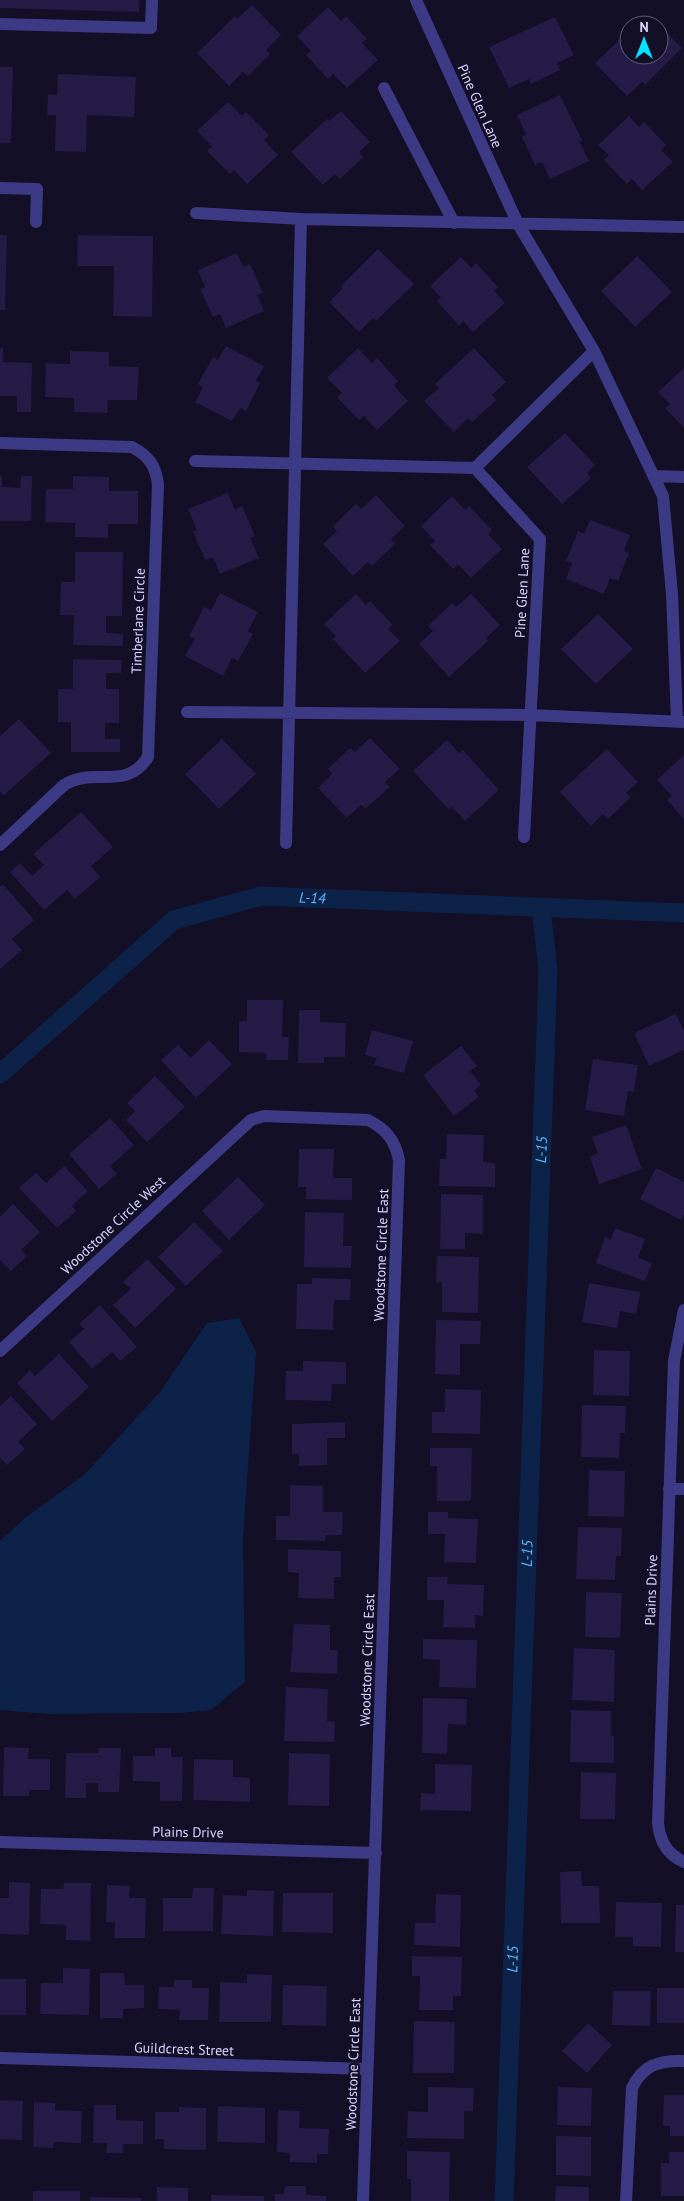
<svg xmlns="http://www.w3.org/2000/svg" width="684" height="2201" viewBox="0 0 684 2201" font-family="'PT Sans',sans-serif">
<rect width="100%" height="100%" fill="#130f26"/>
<!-- water -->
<path fill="#0c2248" d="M239,1318L256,1352L243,1537L245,1682L211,1710L182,1713L48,1714L0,1710V1541L26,1517L84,1475L160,1392L207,1323Z"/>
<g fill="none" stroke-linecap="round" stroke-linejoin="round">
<!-- canal -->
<g stroke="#0c2248" stroke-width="19">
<path id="s1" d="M0,1074L174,920L261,896L684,913"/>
<path id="s2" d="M504,2201L548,971L541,907"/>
</g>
</g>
<!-- building -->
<path fill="#241b47" d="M0,0H139V12L0,8Z
M252,5L281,35L266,50L270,54L248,76L243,72L229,86L197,53L235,16L237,19Z
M328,7L341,21L346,16L367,39L362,43L378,60L347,88L333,74L328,79L306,55L311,51L297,36Z
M649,15L682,48L645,85L642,82L627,96L595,63L629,31V55H659V25H638Z
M555,17L574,55L557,63L560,70L531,84L529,79L509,88L489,47Z
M0,67H13L11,143H0Z
M58,74L136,77L134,117L87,115L86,152L55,151L56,115H47L48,94L57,95Z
M560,95L582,140L579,141L589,161L550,179L542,162L535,165L522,137L526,134L517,115Z
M228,102L242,116L246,112L269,135L264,140L278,155L247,184L234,170L230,174L207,151L212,146L197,131Z
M341,111L370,142L359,152L363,157L340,179L335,174L323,185L291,152L327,119L329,121Z
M629,116L639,127L644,122L666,145L661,150L673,162L642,190L632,179L627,184L604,160L609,155L598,145Z
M0,235H7L5,310H0Z
M78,235L153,236L152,317L113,316L114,266H77Z
M378,249L414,284L376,321L373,318L359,332L329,302L343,288L341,286Z
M237,253L243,267L250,264L263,293L257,295L264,311L226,328L220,314L213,317L200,289L205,287L198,270Z
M637,256L672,292L635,327L601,291Z
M461,257L471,268L476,263L498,287L494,291L505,303L473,332L463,321L459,326L437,301L441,298L430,286Z
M226,346L264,366L256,381L260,383L246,411L240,408L232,421L195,402L203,387L198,384L213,357L218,360Z
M0,348H3V362L32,363L31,412H17V396H0Z
M358,348L372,363L377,358L398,381L394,386L408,401L377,430L364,416L359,420L337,397L342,393L327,378Z
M474,348L506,382L492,395L496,400L472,422L468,418L454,432L424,401L439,388L435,384Z
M70,351L109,352V366L139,367L137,400H108L107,413L74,412V398L45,397L46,363L70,364Z
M684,368V428L665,408L670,404L658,392Z
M565,433L595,465L587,473L591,478L562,504L527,467Z
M0,476H2V487L20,488L21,476H32L31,521H0Z
M73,476L109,477V491H138V524H108V538L75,537V523L45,522L46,489H73Z
M228,493L235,510L242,506L255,536L250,538L259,558L220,574L213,557L205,560L193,531L197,530L188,509Z
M376,495L405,526L391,539L395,544L372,566L368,562L353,576L323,544L337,531L333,526L356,504L361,509Z
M452,496L465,510L469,506L492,530L488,534L502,549L471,578L458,564L453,569L430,545L435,541L421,526Z
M590,520L630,535L624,551L629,553L618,581L610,578L604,594L566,579L572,563L566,561L578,531L584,534Z
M75,552H123L122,616H106V633L123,634V646L73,645L74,615H60L61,582H75Z
M220,593L258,612L248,631L253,634L238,661L232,658L223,676L185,656L195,639L189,636L204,607L211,610Z
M356,594L366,605L370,601L393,625L388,629L400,641L365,673L333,639L336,636L324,624Z
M471,594L500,625L486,638L488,641L449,677L419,644L433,631L428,626L452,603L456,607Z
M598,614L633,649L596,684L561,649Z
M73,659L122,660L121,673H106V689H119V723H105V739H120V752H71V722H58V689H73Z
M19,719L51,753L4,795L0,791V736Z
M370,738L400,769L385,782L390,787L365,809L361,805L347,818L318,788L332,774L328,769L350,748L355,752Z
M222,739L256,774L219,809L185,774Z
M447,740L459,753L463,750L499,790L465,821L452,807L449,810L413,771Z
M607,749L638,782L626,793L631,797L608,819L603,814L591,826L560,792Z
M684,755V819L667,800L672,796L657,780Z
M81,812L113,847L91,866L100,877L75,899L67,890L44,910L10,872L20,863L32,876L44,865L33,854Z
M3,884L34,920L12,939L22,950L0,969V887Z
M247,1000H283L282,1037H289L288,1060H266V1053L239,1052V1021H247Z
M299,1010H320V1022L346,1023L345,1057H324V1063H298Z
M676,1014L684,1031V1050L649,1066L634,1033Z
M372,1030L413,1041L404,1073L374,1065L377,1058L365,1055Z
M209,1040L232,1064L196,1098L161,1060L178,1045L191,1058Z
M461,1046L477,1066L470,1071L481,1085L474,1091L479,1097L454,1116L423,1075Z
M593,1059L638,1065L634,1092L628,1091L624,1116L585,1110Z
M155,1076L185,1107L147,1142L126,1120L135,1111L127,1103Z
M110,1118L134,1145L110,1166L117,1174L99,1189L69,1154Z
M626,1125L642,1169L599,1184L590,1157L598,1153L592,1137Z
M447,1134L484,1135L483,1162L495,1163V1187L439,1186L440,1159H446Z
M299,1149H334L333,1178H352V1200L306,1199V1187H298Z
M64,1166L88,1191L72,1206L76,1211L57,1228L19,1188L36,1173L46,1183Z
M656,1168L684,1182V1214L681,1220L640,1199Z
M238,1177L265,1205L229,1240L202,1211Z
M441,1194L483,1195V1234L465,1233V1249H440Z
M13,1204L40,1232L21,1250L27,1256L11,1271L0,1260V1217Z
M305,1212L344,1213L343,1246H352L351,1268L304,1267Z
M194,1222L223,1251L186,1286L158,1257Z
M615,1228L645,1239L638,1258L652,1263L645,1281L596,1263L605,1237L611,1240Z
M437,1256L479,1257L478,1313L442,1312V1282H436Z
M147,1259L176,1289L135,1328L113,1305L131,1289L123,1282Z
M312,1278L351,1279L350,1300H334L333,1330L296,1329L297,1284H312Z
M589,1283L640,1292L636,1314L620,1311L617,1328L582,1322Z
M100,1305L137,1347L120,1361L112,1352L92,1369L69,1342L84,1329L79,1324Z
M436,1320L481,1321L480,1344H460V1375L435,1374Z
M594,1350L630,1351L629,1396L593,1395Z
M59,1354L89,1387L52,1421L17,1383L30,1370L35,1376Z
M303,1361L346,1362V1384H332L331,1401L285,1400L286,1371H303Z
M445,1389L481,1390L480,1434L432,1433V1412H445Z
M11,1396L37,1424L18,1442L25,1449L7,1465L0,1458V1406Z
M582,1405L626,1406L625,1433H620L619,1458L581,1457Z
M345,1422V1438H327V1465L299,1466V1454H292V1424Z
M430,1448H472L471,1501H437V1466H430Z
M589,1470L625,1471L624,1517L588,1516Z
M290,1485L323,1486V1512H343L342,1535H326L325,1541L276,1540V1516H290Z
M428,1512H448V1518L478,1519L476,1563L444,1562L445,1534H428Z
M578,1527L622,1528L621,1556H616L615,1580L576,1579Z
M288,1549L341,1551V1577H334V1599L298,1598L299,1573L288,1572Z
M427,1577H448L447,1584L484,1585L483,1616L475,1615V1628L443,1627L444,1600H427Z
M586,1592L622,1593L620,1638L585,1637Z
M294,1624L330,1625V1650H338L337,1674L290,1672Z
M423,1639L477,1640L476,1688L439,1687L440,1660L423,1659Z
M574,1648L615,1650L614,1702L572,1700Z
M286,1687L328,1689L327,1721L335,1722L334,1742L284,1741Z
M423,1698L467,1699L466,1725L448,1724L447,1754L422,1753Z
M571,1710L611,1711V1736H614V1763L570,1762Z
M4,1747L29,1748L28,1759H50V1790H29V1796H3Z
M99,1748H121L119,1792H98V1783H86V1798H65L66,1753H98Z
M155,1748H171V1757H183L182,1801H160V1782L133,1781V1756H155Z
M289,1753L330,1754L329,1806L288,1805Z
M194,1759L233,1760V1777L250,1778V1802L193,1800Z
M435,1764L472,1765L471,1811L420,1810L421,1793L435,1794Z
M581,1772L616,1773L615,1819H580Z
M581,1871L582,1886H599L600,1923H561L560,1872Z
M9,1882L30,1883L29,1935L0,1934V1898H9Z
M64,1883H91L90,1941L66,1940V1925L40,1924L41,1889H63Z
M107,1885L130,1886L129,1898H146L145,1938H114L115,1922H106Z
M193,1888H214L213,1931H163V1898H192Z
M247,1890L274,1891L273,1936L221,1934L223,1895L247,1896Z
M283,1893H333V1933L282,1932Z
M436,1894L461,1895L460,1947L414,1945L415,1923H435Z
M616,1902L662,1903L661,1947L633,1946V1937H615Z
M676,1905H684V1952H675Z
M412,1956L462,1957L461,1996H453V2010H419L420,1976H412Z
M63,1968L90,1969L89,2015L40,2014L41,1983H63Z
M100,1973H124L125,1985H144V2008L123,2009V2018H100Z
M247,1974L272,1975L271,2022H219L220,1982L247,1983Z
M0,1979H26V2015H0Z
M174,1980H192V1988H209L208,2020H179L180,2010L158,2009L159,1987H174Z
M283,1985L327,1986L326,2026L282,2025Z
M657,1988H684V2023H657Z
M613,1991H651L650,2026L612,2025Z
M414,2021L455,2022L454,2073H413Z
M588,2023L612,2045L587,2073L562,2051Z
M428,2087L474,2088L473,2111H464V2139L407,2138L408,2111L428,2112Z
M558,2087L592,2088L591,2126L557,2125Z
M664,2095H684V2136H670V2126H663Z
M0,2100L23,2101L22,2140L0,2139Z
M34,2102L55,2103V2110L82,2111L81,2143L54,2142L53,2148L33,2147Z
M94,2105H116V2120L143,2121V2144H123V2153H106L107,2143H93Z
M218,2106L265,2108V2143L217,2142Z
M179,2107L206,2108V2150L164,2149V2139H155V2112H179Z
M278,2110L300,2111L299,2128L329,2129L328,2154H317V2163L290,2162V2153L277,2152Z
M556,2136L591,2137V2176L556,2175Z
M407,2151L450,2152L449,2201H411V2179H407Z
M669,2152H684V2196H661V2163H669Z
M285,2186H306V2195L326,2196V2201H275V2194H284Z
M556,2186L589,2187V2201H555Z
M157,2187L188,2188V2201H157Z
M33,2191H80V2201H33Z
M211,2195L264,2196V2201H211Z
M90,2197L141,2198V2201H90Z"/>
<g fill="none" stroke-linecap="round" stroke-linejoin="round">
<!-- minor -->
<path stroke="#3d3a85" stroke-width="12" d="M416,0L518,224L594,351L663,496L672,594L677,721
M0,24L151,28L152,0
M384,88L454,223
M0,188L37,189L36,222
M196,213L301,219L684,227
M0,443L132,447C149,456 156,466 158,485L148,757C126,792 94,766 64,785L0,845
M195,461L475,468L540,539L524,837
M475,468L594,351
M655,476L684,477
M187,712L531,715L684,722
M286,843L301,219
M684,1310L674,1361L658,1823C660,1842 667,1854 684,1862
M0,1351L251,1120L264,1116L368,1120C386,1129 395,1140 399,1160L363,2201
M669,1489H684
M0,1842L376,1853
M0,2058L367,2069
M626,2201L632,2088C643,2065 659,2060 684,2061"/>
</g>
<g text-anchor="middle" stroke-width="4.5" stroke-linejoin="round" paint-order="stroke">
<!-- street labels -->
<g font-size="14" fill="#d9d4ff" stroke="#130f26">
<text transform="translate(480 106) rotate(66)" y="5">Pine Glen Lane</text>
<text transform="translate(522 593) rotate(-87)" y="5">Pine Glen Lane</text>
<text transform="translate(138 621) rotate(-88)" y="5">Timberlane Circle</text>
<text transform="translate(113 1225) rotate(-43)" y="5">Woodstone Circle West</text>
<text transform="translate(381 1255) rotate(-88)" y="5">Woodstone Circle East</text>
<text transform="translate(651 1590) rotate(-88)" y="5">Plains Drive</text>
<text transform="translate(367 1660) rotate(-88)" y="5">Woodstone Circle East</text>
<text transform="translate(188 1832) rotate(1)" y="5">Plains Drive</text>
<text transform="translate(184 2049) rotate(2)" y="5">Guildcrest Street</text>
<text transform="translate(353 2064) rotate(-88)" y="5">Woodstone Circle East</text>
</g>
<!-- water labels -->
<g font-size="15" font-style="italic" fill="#62b6ff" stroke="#130f26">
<text dy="5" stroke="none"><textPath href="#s1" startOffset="374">L-14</textPath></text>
<text dy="5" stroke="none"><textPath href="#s2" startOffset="1052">L-15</textPath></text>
<text dy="5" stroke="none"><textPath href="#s2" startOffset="648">L-15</textPath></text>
<text dy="5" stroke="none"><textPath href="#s2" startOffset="242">L-15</textPath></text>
</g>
</g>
<!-- north arrow -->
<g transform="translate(644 40)"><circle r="24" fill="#130f26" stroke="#625e7d"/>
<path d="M0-4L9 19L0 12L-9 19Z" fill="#00e5ff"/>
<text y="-8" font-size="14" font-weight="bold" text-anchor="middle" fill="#d9d4ff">N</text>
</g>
</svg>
